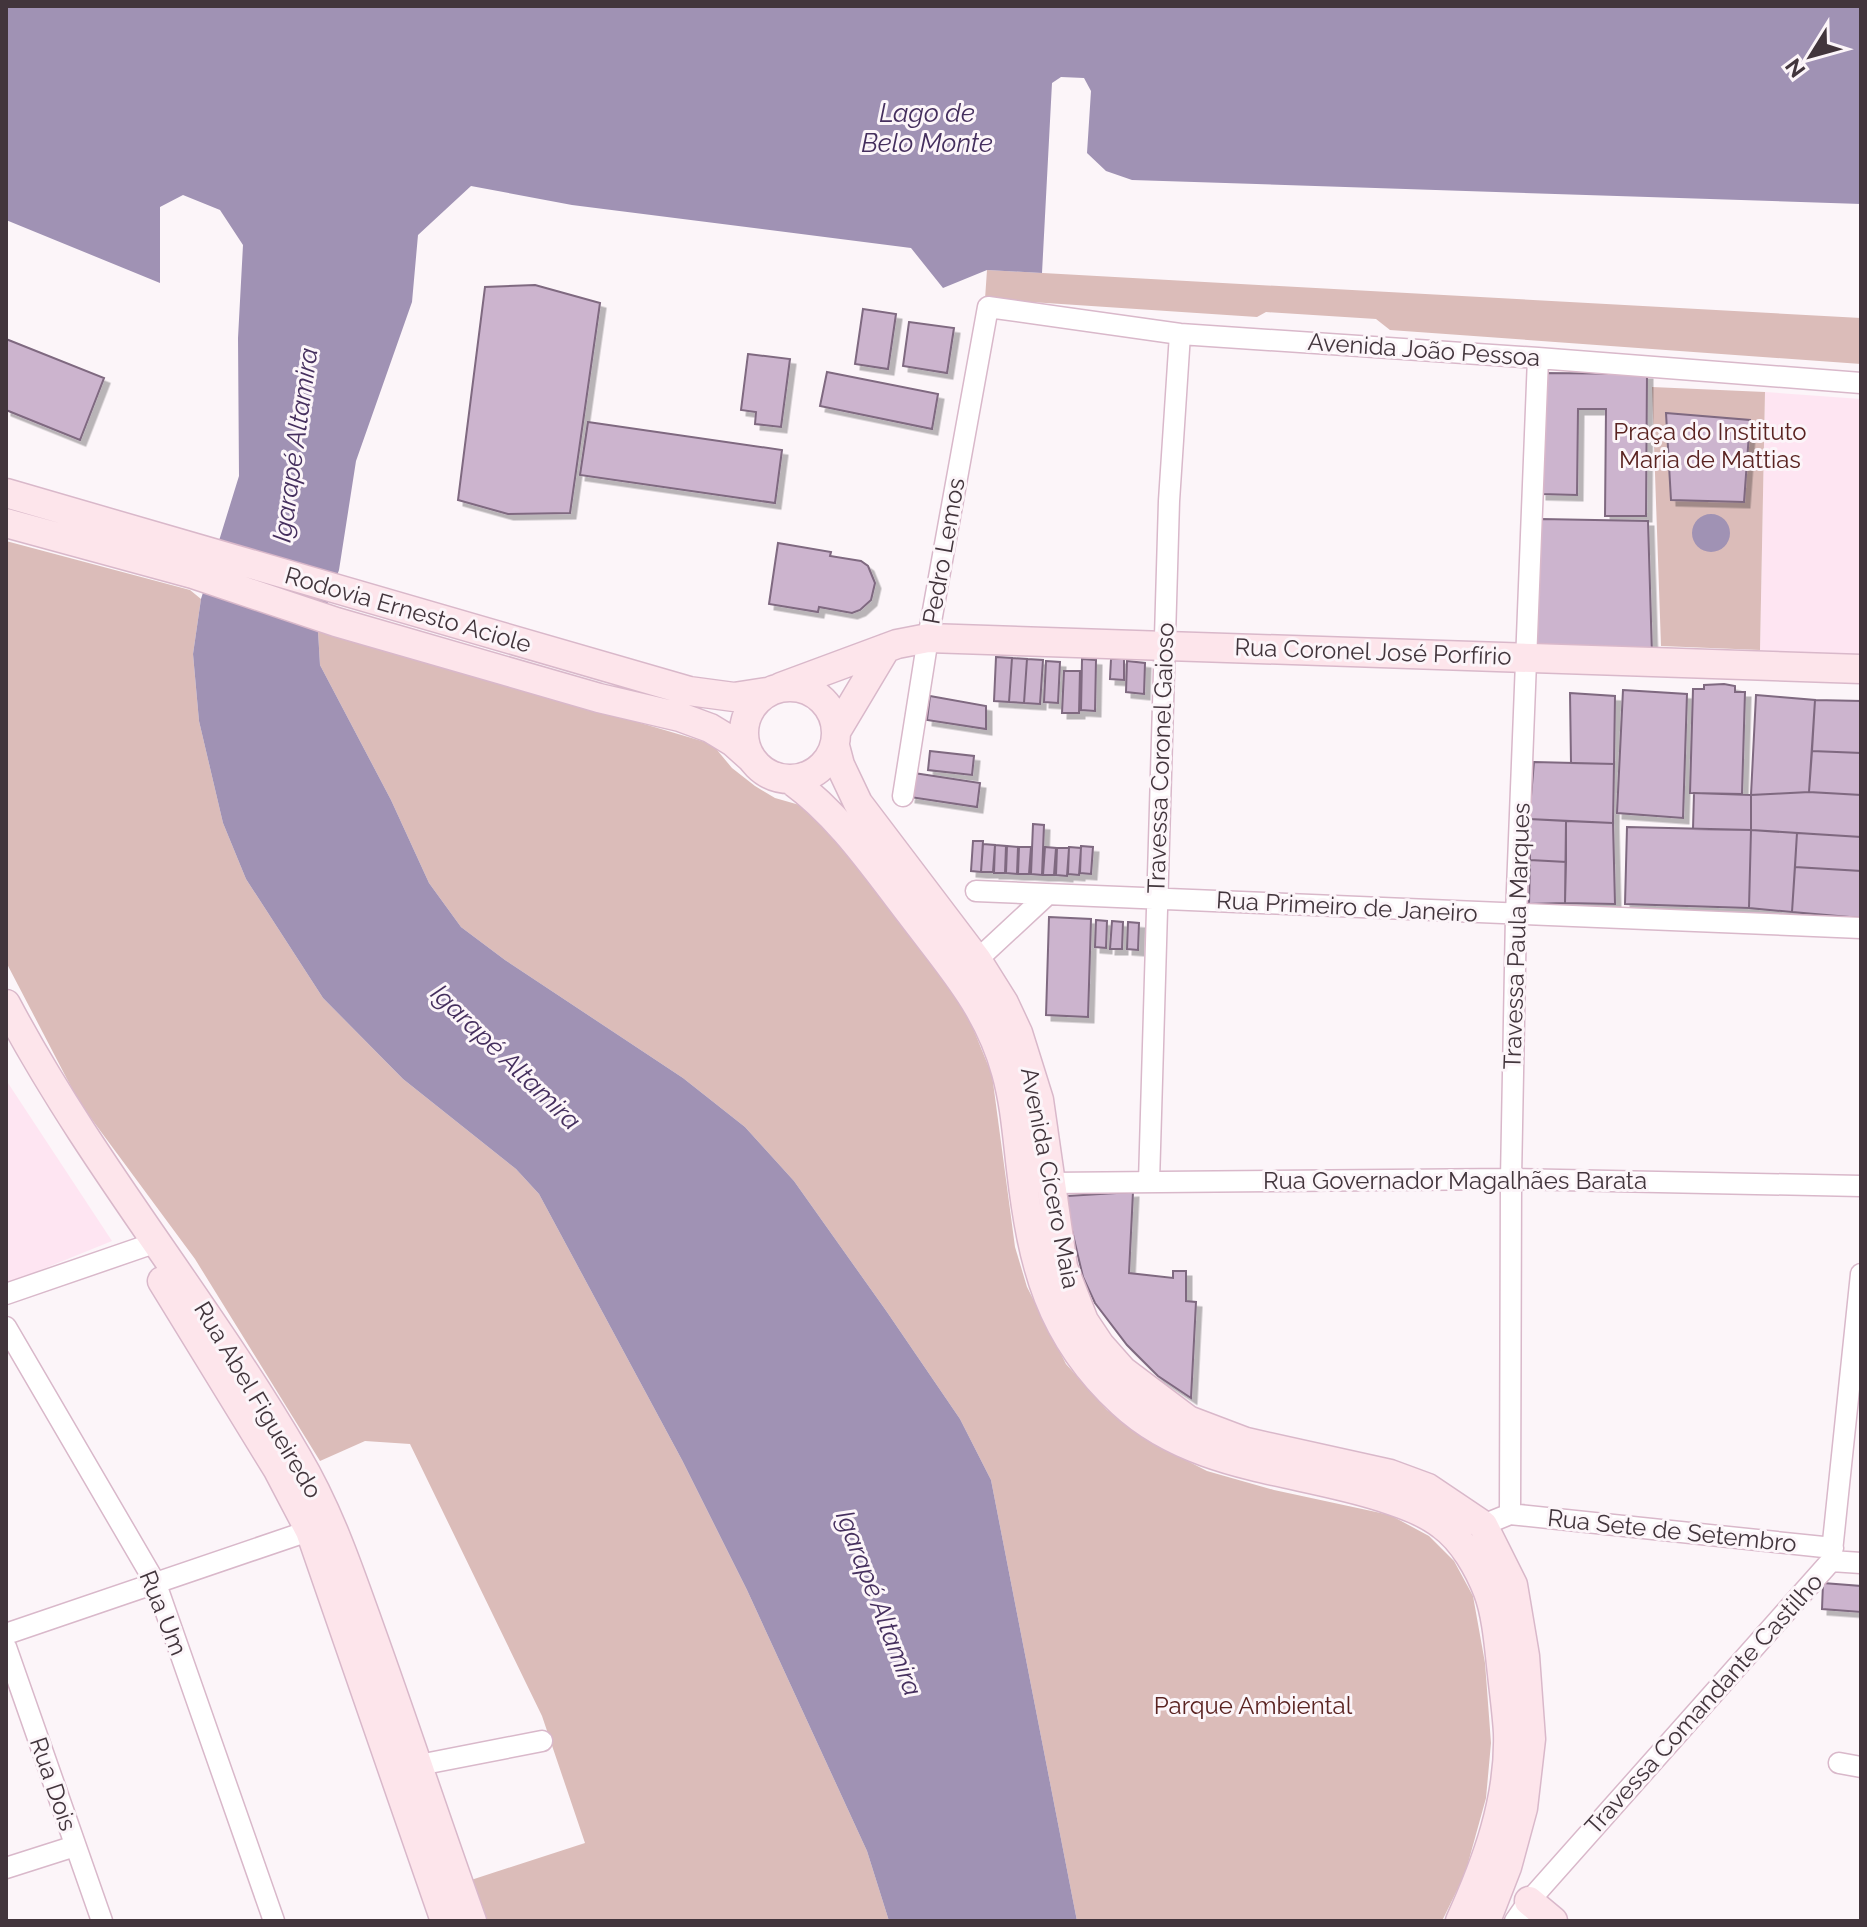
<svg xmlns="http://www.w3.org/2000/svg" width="1867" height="1927" viewBox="0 0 1867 1927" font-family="Raleway,sans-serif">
<defs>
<filter id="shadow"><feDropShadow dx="5.5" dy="5.5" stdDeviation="0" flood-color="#0004"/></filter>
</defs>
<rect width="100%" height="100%" fill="#fcf5f9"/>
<!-- built -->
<path fill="#fee5f2" d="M1765,392L1861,399V656L1760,650Z
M6,1080L112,1241L6,1284Z"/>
<!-- green -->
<path fill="#dbbcb9" d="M987,270L1861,318V364L1390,330L1376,319L1266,312L1257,317L985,299Z
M1652,387L1765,392L1760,650L1661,646Z
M6,541L190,590L201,599L193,654L199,721L223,823L246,879L323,998L403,1079L516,1169L539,1194L682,1460L747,1590L867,1851L889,1921H487L471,1880L585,1843L542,1716L410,1444L365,1441L320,1461L195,1259L79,1102L6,962Z
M318,631L334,633L712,744L732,768L755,786L775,798L803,806L825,824L942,976L968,1016L992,1075L1015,1247L1027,1287L1066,1364L1107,1410L1168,1451L1207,1471L1274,1490L1390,1515L1429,1536L1454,1561L1473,1596L1485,1663L1491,1743L1486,1798L1465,1874L1442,1921H1077L991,1480L960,1419L887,1312L794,1181L745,1127L683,1078L505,960L461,927L429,883L391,800L320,665Z"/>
<!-- water -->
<path fill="#a092b4" d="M6,6H1861V204L1132,180L1106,171L1087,153L1091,91L1084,78L1061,77L1052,83L1042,273L987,270L943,288L911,248L572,205L471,186L418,235L412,302L356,461L339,570L318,631L320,665L391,800L429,883L461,927L505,960L683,1078L745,1127L794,1181L887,1312L960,1419L991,1480L1077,1921H889L867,1851L747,1590L682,1460L539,1194L516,1169L403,1079L323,998L246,879L223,823L199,721L193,654L201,599L239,476L238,338L243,245L220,210L183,195L160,207V283L6,220Z
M1692 533a19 19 0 1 1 38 0a19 19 0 1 1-38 0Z"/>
<!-- building -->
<path fill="#ccb4ce" stroke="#7f6980" stroke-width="2" filter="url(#shadow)" d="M535,285L600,303L570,513L508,514L458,500L485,287Z
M863,309L896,314L888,369L855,364Z
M909,322L954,328L947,373L903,366Z
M6,339L104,378L80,440L6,410Z
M748,354L790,359L781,427L755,424L756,412L741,410Z
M827,372L938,394L932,429L820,406Z
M1542,373L1647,374L1646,516H1605L1606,409H1578L1577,495L1541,494Z
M1666,413L1750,420L1744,502L1671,500Z
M588,422L782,450L775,503L580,475Z
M1541,519L1648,521L1652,655L1535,652Z
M778,543L831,552L830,556L861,561L868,566L875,583L871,600L860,610L852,613L819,607L818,612L769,604Z
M996,657L1012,658L1009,702L994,701Z
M1012,658L1027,659L1024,703L1009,702Z
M1027,659L1043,660L1040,704L1024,703Z
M1082,659L1096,660L1095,711L1081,710Z
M1111,659H1124V680L1110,679Z
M1046,661L1060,662L1058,703L1044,702Z
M1127,661L1145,663L1144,694L1126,692Z
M1064,671H1080L1079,713H1062Z
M1724,684L1735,686V692H1745L1742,794L1690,793L1693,689H1704V685Z
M1623,690L1687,694L1683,818L1617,813Z
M1570,693L1615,696L1614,764L1571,763Z
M1756,695L1815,700L1809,792L1751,795Z
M930,696L986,706V729L927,720Z
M1815,700L1861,701V753L1812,751Z
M930,751L974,756L972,775L928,770Z
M1812,751L1861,753V795L1809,792Z
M1534,762L1614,764L1613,823L1529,819Z
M914,773L980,783L977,807L910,797Z
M1809,792L1861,795V837L1751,830V795Z
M1694,793L1751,795V830L1693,829Z
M1529,819L1566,821V862L1530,860Z
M1566,821L1613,823L1615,904L1565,903Z
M1033,824L1044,825L1042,875L1031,874Z
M1627,827L1751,830L1749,908L1625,904Z
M1751,830L1797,833L1792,912L1749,908Z
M1797,833L1861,837V871L1795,867Z
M973,841H983L981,872L971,871Z
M983,844L995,845L993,872H981Z
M995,845L1006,846L1005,873H994Z
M1007,846L1018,847L1017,874L1006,873Z
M1081,846L1093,847L1091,874L1080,873Z
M1019,847H1031L1029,874H1018Z
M1045,847L1056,848L1054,875H1043Z
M1069,847L1081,848L1079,875L1068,874Z
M1057,848H1069L1067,876L1056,875Z
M1530,860L1566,862L1565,903L1529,904Z
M1795,867L1861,871V918L1792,912Z
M1049,917L1091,919L1088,1017L1046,1015Z
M1096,920L1107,921L1106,948L1095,947Z
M1112,921L1123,922L1122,949H1110Z
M1128,922L1139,923L1138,950L1127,949Z
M1133,1192L1129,1273L1173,1278V1271H1186V1301L1196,1302L1191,1398L1158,1376L1127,1345L1095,1303L1083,1277L1070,1222L1067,1196Z
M1823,1583L1861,1586V1612L1822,1609Z"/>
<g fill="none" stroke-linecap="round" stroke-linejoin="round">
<!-- street casing -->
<g stroke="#d9b8ca" stroke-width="23">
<path id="street" d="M903,796L928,638L988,307L1180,334L1538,358L1861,383
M976,891L1861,928
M977,960L1047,895
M1149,1182L1169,501L1180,334
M1049,1183L1511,1179L1861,1186
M6,1294L157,1242
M6,1327L156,1584L274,1921
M1510,1514L1511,1179L1516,915L1538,358
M1483,1525L1510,1514L1833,1548
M1831,1561L1861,1563
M6,1634L320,1527
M6,1647L102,1921
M1839,1763L1861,1767
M419,1765L542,1741
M6,1868L75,1846
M1515,1921L1529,1901L1831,1561L1861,1274"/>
</g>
<!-- secondary casing -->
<g stroke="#d9b8ca" stroke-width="31">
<path id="secondary" d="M6,493L689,691L734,697L767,692
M6,523L193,574L336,622L599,698L680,717L710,728L733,742L752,759
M744 733a46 46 0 1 1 92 0a46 46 0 1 1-92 0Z
M781,687L897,644L928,638L1861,669
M837,730L886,648
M835,746L840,765L858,803L977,960L1004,1003L1018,1033L1039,1100L1063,1267L1084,1321L1100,1345L1123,1371L1188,1420L1246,1442L1390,1474L1428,1488L1483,1525L1513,1585L1525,1656L1531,1739L1523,1808L1507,1867L1486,1921
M791,780C840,816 873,865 910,913C950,966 988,1007 1006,1072C1015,1104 1017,1136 1021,1169C1032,1264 1049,1336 1122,1403C1193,1469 1294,1469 1381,1497C1402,1504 1424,1511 1442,1525C1463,1540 1479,1569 1488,1592C1497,1616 1499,1648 1502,1674C1504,1693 1507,1714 1508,1733C1510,1799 1487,1862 1460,1921
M6,1004C90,1163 207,1302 297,1457C329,1511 349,1570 370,1629C405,1726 437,1824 472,1921
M162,1281L278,1470L310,1531L445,1921
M1529,1901L1553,1921"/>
</g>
<!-- street -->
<use href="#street" stroke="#fff" stroke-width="20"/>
<!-- secondary -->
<use href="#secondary" stroke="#fde5eb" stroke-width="28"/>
</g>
<g text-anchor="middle" stroke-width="6" stroke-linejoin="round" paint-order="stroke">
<!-- street labels -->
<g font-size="24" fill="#42353c" stroke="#fcf5f9">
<text transform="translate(1424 350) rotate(4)" y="8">Avenida João Pessoa</text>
<text transform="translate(944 551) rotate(-80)" y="8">Pedro Lemos</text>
<text transform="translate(408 610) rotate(16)" y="8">Rodovia Ernesto Aciole</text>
<text transform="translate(1373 652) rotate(2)" y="8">Rua Coronel José Porfírio</text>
<text transform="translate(1161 758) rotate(-88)" y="8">Travessa Coronel Gaioso</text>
<text transform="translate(1347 907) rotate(3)" y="8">Rua Primeiro de Janeiro</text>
<text transform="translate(1517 936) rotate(-88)" y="8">Travessa Paula Marques</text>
<text transform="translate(1050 1178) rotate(79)" y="8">Avenida Cícero Maia</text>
<text x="1455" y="1189">Rua Governador Magalhães Barata</text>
<text transform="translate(258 1400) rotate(59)" y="8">Rua Abel Figueiredo</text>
<text transform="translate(1672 1531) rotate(6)" y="8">Rua Sete de Setembro</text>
<text transform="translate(163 1613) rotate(68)" y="8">Rua Um</text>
<text transform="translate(1704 1704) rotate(-48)" y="8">Travessa Comandante Castilho</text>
<text transform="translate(53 1784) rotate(71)" y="8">Rua Dois</text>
</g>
<!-- park labels -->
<g font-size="24" fill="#5a2321" stroke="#fcf5f9">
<text x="1710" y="440">Praça do Instituto<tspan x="1710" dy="28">Maria de Mattias</tspan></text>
<text x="1253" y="1714">Parque Ambiental</text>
</g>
<!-- water labels -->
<g font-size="26" font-style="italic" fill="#452f5e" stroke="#fcf5f9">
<text x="927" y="122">Lago de<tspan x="927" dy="30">Belo Monte</tspan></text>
<text transform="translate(295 445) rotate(-82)" y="9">Igarapé Altamira</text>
<text transform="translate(506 1057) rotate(44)" y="9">Igarapé Altamira</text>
<text transform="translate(879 1603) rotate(69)" y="9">Igarapé Altamira</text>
</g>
</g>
<!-- border -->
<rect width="1867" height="1927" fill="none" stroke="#42353c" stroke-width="16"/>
<!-- north arrow -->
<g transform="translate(1811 56) rotate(233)" stroke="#fcf5f9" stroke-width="6" paint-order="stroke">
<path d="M0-6L14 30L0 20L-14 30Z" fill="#42353c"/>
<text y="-12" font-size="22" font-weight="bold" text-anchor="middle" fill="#42353c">N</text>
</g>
</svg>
